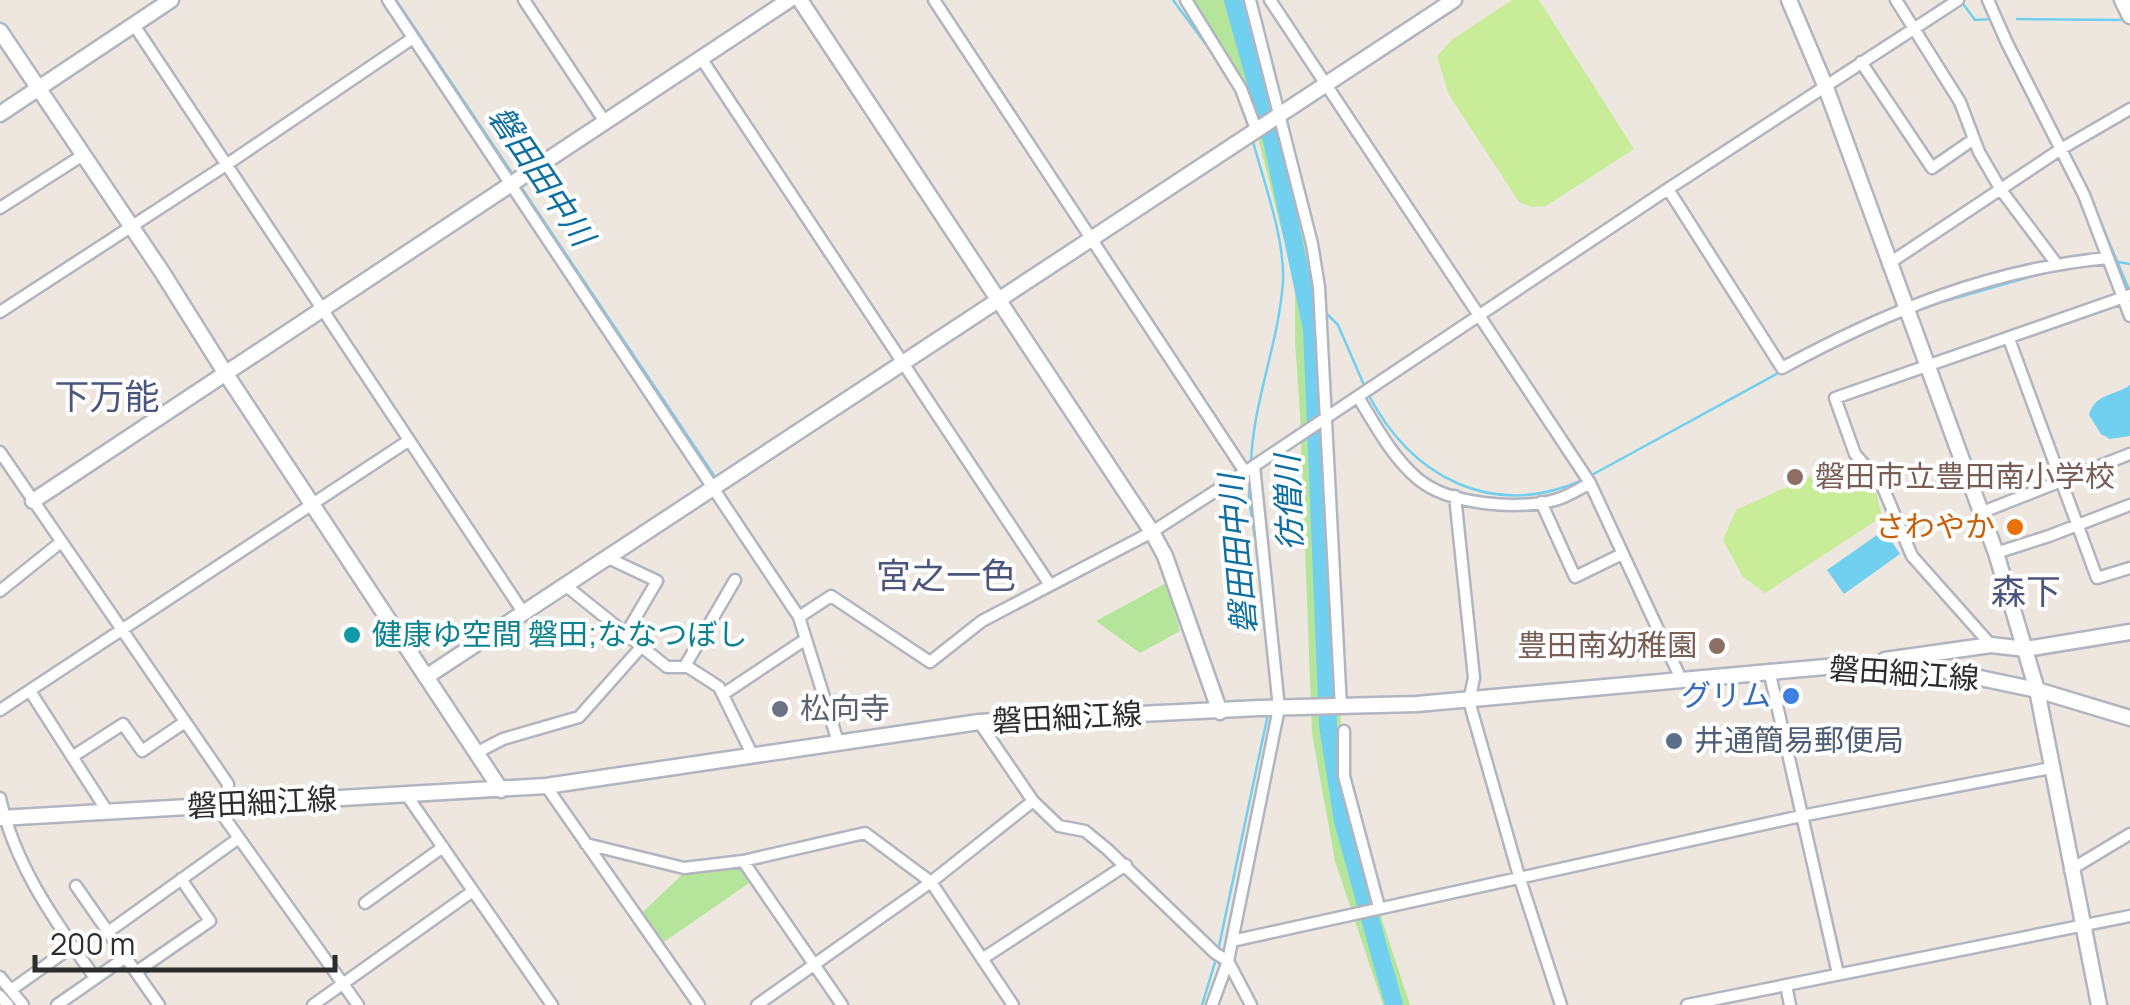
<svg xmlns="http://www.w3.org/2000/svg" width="2130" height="1005" viewBox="0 0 2130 1005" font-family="Manrope,'Noto Sans JP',sans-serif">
<rect width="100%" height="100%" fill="#eee7df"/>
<!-- green -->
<path fill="#b4e59b" d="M1190,0H1242L1288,177L1313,254L1344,776L1383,923L1410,1005H1383L1335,861L1312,734L1300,413L1295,342V284L1256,129Z
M1166,583L1180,631L1140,653L1096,621Z
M743,861L755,879L658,946L643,912L689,868Z"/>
<!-- pitch -->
<path fill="#c8ec97" d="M1512,0H1539L1634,149L1546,206L1532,207L1519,202L1449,95L1437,56L1453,39Z
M1846,464L1876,492L1882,517L1765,593L1743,577L1723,540L1736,510L1833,466Z"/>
<!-- water -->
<path fill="#71cff0" d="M2130,385V436L2110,439L2101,434L2089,415C2095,393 2115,396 2130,385Z
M1884,530L1900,554L1844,594L1827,570Z"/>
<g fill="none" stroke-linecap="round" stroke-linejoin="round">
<!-- stream -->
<path stroke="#71cff0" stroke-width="2.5" d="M396,0L514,176
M1173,0L1216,58
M1961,1L1975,20L1994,19
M2017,19L2124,20
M2004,23L2019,57
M2055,126L2063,141
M2067,148L2085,186
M521,187L715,477
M2092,202L2130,292
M2113,261L2130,264
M1924,307L2051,271
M1326,313L1338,325L1364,385
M1367,392C1411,478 1492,520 1583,480
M1251,463C1253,401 1279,343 1283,281C1285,238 1263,180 1252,138
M1250,476L1249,499L1261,577
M1590,476L1780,372
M1218,951L1268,714
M1202,1005L1216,959"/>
<!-- river -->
<path stroke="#71cff0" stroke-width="18" d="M1233,0L1272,140L1312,329L1328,725L1343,821L1394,1005"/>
<!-- street casing -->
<g stroke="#b2b5c0" stroke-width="15">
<path id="street" d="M388,0L799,617L838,742
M524,0L605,122
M934,0L1245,472
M1186,0L1241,89L1256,129
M1250,0L1312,244L1319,287L1341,707
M1270,0L1590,483L1681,679
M1896,0L1960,102L1979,152L2001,190L2056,263
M1988,0L2007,43L2084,195L2130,316
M134,25L523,612
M701,58L1050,585
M1861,62L1932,168L1974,139
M1668,189L1782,368C1885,312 1990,269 2108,258
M0,208L83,155
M1888,264L2061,149L2130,109
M0,312L226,165L413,38
M2009,339L2097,578L2130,568
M1358,397C1376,426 1392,457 1418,479C1449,505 1517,510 1555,500C1567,497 1579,489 1590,483
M0,452L228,784L226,805
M1455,496L1474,678L1469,701L1519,876L1561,1005
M1541,502L1575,577L1622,554
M1980,513L2130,454
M1996,553L2049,536L2130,505
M606,557L657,581L627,632
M565,585L667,667H688L719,687L753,756
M0,591L61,542
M799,617L831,596L930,662L982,621L1152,532L1245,472L1668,189L1958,0
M1991,645L1912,556L1882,485L1855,454L1835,398L2130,295
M685,666L735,580
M1769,670L1838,974
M30,691L107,811
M725,693L806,639
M0,710L408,441
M979,722L1033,801L1059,826L1085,831L1107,849L1215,953L1228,961L1251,1005
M1344,731V776L1379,907
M476,753L503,739L579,717L642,646
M72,757L123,724L142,751L185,722
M546,786L699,1005
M408,797L552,1005
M0,798C15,866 55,921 95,978
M223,805L224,817L358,1005
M586,844L684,868L743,861L865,833L931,882L1013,1005
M743,861L842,1005
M2070,870L2130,834
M76,886L159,1005
M365,903L443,847
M108,932L239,838
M1232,941L1801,816L2051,768
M982,959L1126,865
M136,972L210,921L181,879
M0,977L23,1005
M1786,985L1790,1005
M11,990L73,946
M0,996L8,1005
M57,1005L126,957
M313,1005L473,891
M757,1005L931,882L1033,801
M1212,1005L1228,961L1279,708L1254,466
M1687,1005L2130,916"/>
</g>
<!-- secondary casing -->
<g stroke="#b2b5c0" stroke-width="19">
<path id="secondary" d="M800,0L1152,532L1165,556L1220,712
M1789,0L1825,85L1996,553L2037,690L2099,1005
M2122,0L2130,16
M0,31L162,272L226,374L501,790
M0,114L171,0
M33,501L789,0
M1885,660L1991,645L2026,649L2130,632
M426,677L1454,0
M0,818L546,786L979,722L1259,708L1417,704L1859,664L1942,670L2037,690L2130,718"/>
</g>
<!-- street -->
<use href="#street" stroke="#fff" stroke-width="10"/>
<!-- secondary -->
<use href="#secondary" stroke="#fff" stroke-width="14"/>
</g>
<!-- markers -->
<g fill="#8d6e63" stroke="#fff" stroke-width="4">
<circle cx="1795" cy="477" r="10"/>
<circle cx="1717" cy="646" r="10"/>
</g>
<circle fill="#e8710a" stroke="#fff" stroke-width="4" cx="2015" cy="527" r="10"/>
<circle fill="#0f9aa8" stroke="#fff" stroke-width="4" cx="352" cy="635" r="10"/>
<circle fill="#3f7fe0" stroke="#fff" stroke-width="4" cx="1791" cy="696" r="10"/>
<circle fill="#6b7280" stroke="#fff" stroke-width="4" cx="780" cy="709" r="10"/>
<circle fill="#5c6f8a" stroke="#fff" stroke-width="4" cx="1674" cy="741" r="10"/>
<g text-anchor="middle" stroke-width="8" stroke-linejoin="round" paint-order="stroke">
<!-- education labels -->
<g font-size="30" fill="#785e54" stroke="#fff" text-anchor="start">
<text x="1815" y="487">磐田市立豊田南小学校</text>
<text x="1697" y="656" text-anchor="end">豊田南幼稚園</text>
</g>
<!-- food labels -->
<g font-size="30" fill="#c56008" stroke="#fff" text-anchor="end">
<text x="1995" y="537">さわやか</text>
</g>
<!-- culture labels -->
<g font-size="30" fill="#0d838f" stroke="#fff" text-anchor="start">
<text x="372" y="645">健康ゆ空間 磐田;ななつぼし</text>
</g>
<!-- street labels -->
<g font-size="30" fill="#2c2c2c" stroke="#fff">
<text transform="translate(1904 674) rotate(4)" y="10">磐田細江線</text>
<text transform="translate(1067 718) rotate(-3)" y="10">磐田細江線</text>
<text transform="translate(262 803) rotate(-3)" y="10">磐田細江線</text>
</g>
<!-- shop labels -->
<g font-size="30" fill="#366cbe" stroke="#fff" text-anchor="end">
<text x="1771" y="706">グリム</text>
</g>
<!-- worship labels -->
<g font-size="30" fill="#5b616d" stroke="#fff" text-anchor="start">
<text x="800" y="719">松向寺</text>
</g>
<!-- service labels -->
<g font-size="30" fill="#4e5e75" stroke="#fff" text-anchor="start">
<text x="1694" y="751">井通簡易郵便局</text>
</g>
<!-- water labels -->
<g font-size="32" font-style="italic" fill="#0c6ea1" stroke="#fff">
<text transform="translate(541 176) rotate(56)" y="11">磐田田中川</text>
<text transform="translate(1289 503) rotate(-92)" y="11">彷僧川</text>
<text transform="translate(1238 554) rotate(-95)" y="11">磐田田中川</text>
</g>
<!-- quarter labels -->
<g font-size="35" fill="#4c557e" stroke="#fff">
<text x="107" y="409">下万能</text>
<text x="946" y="588">宮之一色</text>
<text x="2026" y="604">森下</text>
</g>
</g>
<!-- scale -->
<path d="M35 955v15h300v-15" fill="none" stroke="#2c2c2c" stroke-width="5"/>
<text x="50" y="955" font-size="30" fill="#2c2c2c" stroke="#ffffff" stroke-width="8" paint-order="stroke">200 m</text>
</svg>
